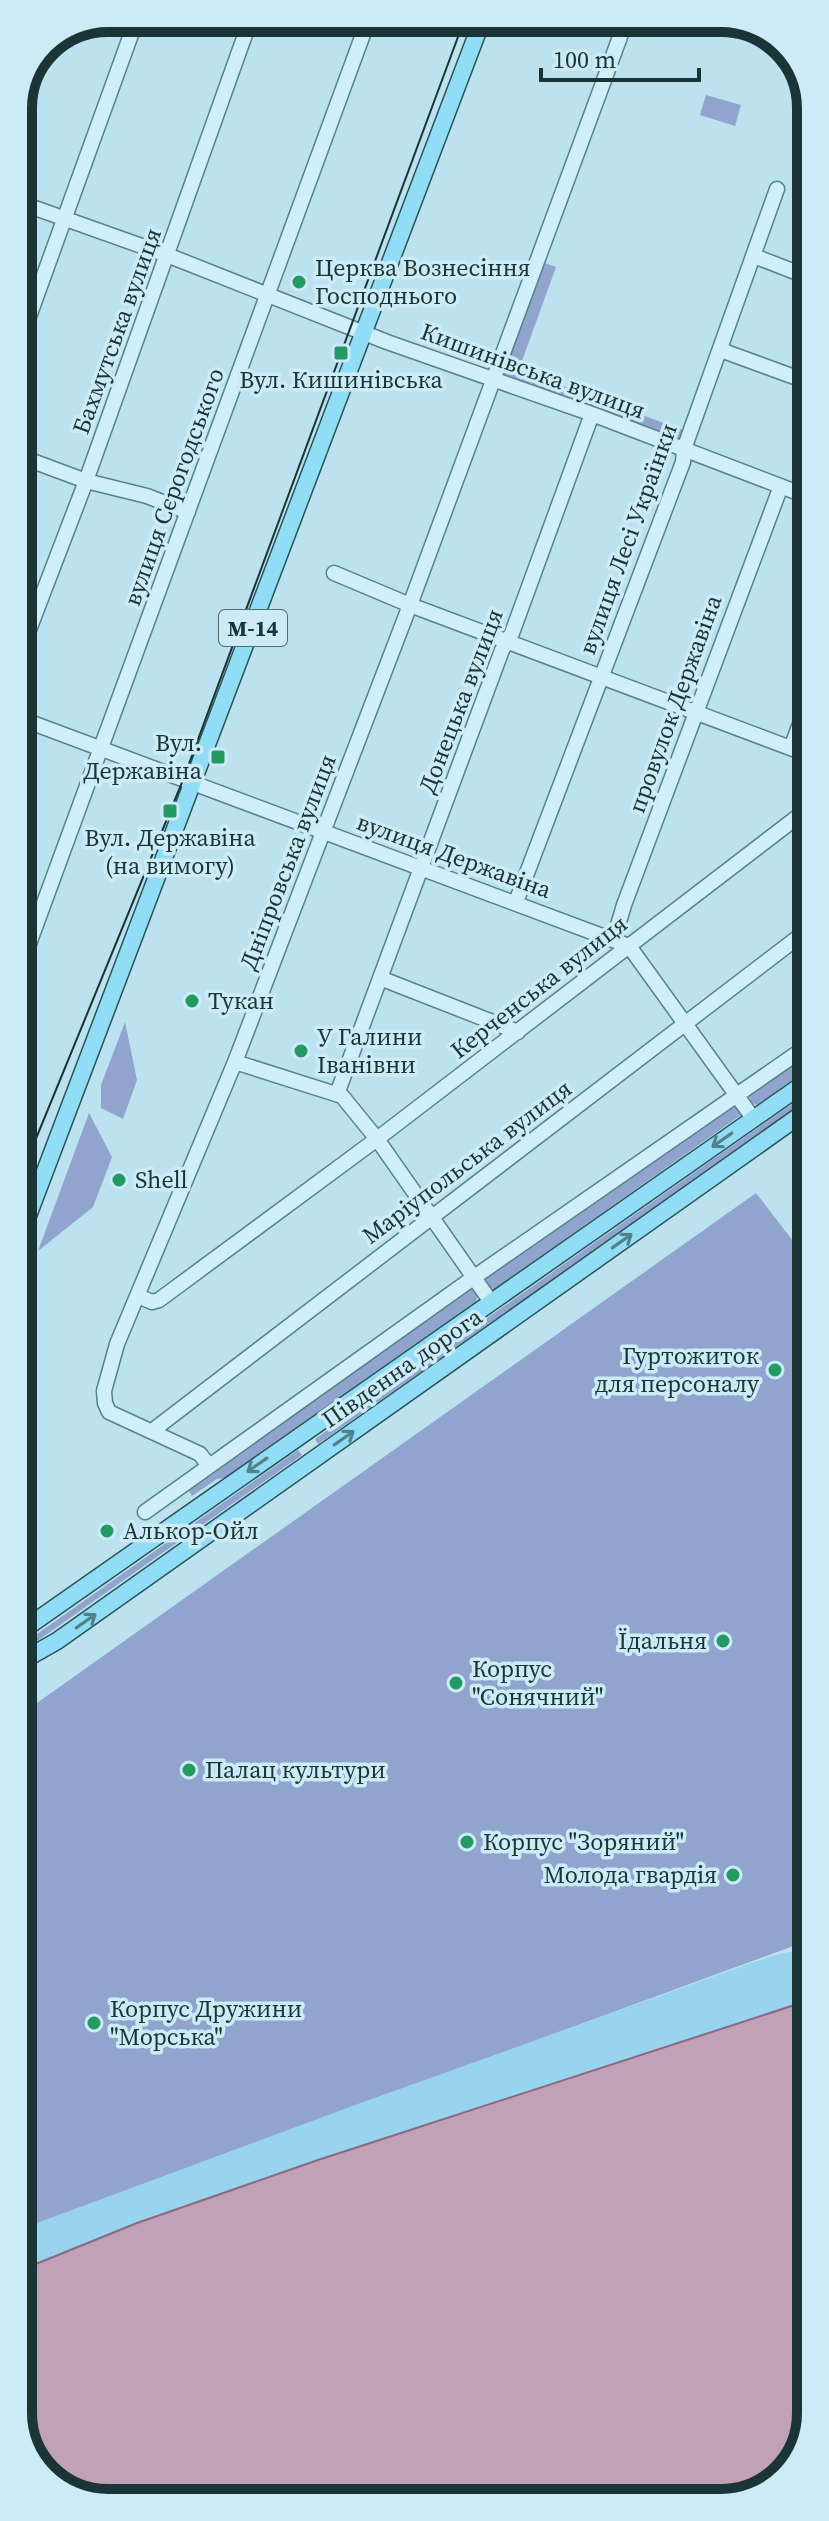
<svg xmlns="http://www.w3.org/2000/svg" width="829" height="2521" viewBox="0 0 829 2521" font-family="'Source Serif 4',serif">
<rect width="100%" height="100%" fill="#bce2ef"/>
<!-- green -->
<path fill="#90a4ce" d="M706,95L741,105L735,126L700,115Z
M542,262L556,267L522,361L509,356Z
M506,365L683,430L679,441L502,375Z
M125,1022L137,1080L123,1119L101,1108V1085Z
M809,1050V1068L757,1105L752,1103L748,1093Z
M809,1092V1100L318,1444L315,1439Z
M734,1102L740,1108L741,1115L494,1289L482,1285L481,1278Z
M89,1113L112,1157L93,1207L38,1251Z
M756,1193L810,1263V1940L21,2229L20,1715Z
M467,1286L475,1288L478,1293L476,1301L224,1478L217,1479L192,1496L187,1488Z
M298,1450L302,1455L20,1653V1646Z"/>
<!-- sand -->
<path fill="#98d4ed" d="M810,1947V2000L318,2160L21,2273V2229L366,2101L768,1957Z"/>
<!-- water -->
<path fill="#c0a1b8" stroke="#8e6882" stroke-width="2" d="M810,2000L811,2413L792,2468L743,2500L102,2503L49,2481L21,2435V2270L137,2223L318,2160Z"/>
<g fill="none" stroke-linecap="round" stroke-linejoin="round">
<!-- minor casing -->
<g stroke="#558388" stroke-width="17">
<path id="minor" d="M18,202L167,255L387,342L592,414L809,497
M754,256L808,277
M18,347L137,18
M721,347L726,352L808,382
M19,456L86,481L147,496L188,512
M334,573L410,605L809,755
M19,656L86,481L251,18
M19,718L629,946L753,1118
M791,748L809,700
M516,902L683,462L684,449L777,189
M614,939L624,905L781,486
M19,971L369,18
M380,978L518,1032
M235,1062L342,1096L377,1139L491,1302
M337,1094L502,650L512,633L592,414
M138,1296L152,1302L159,1300L377,1139L809,808
M152,1431L809,929
M209,1466L200,1454L109,1412L105,1403L104,1391L117,1344L235,1062L410,605L627,18
M145,1512L473,1278L809,1045"/>
</g>
<!-- major casing -->
<g stroke="#2a5455" stroke-width="19">
<path id="major" d="M20,1237L483,18
M20,1632L809,1080
M20,1662L57,1641L809,1109"/>
</g>
<!-- minor -->
<use href="#minor" stroke="#d0effa" stroke-width="14"/>
<!-- major -->
<use href="#major" stroke="#91ddf6" stroke-width="16"/>
<!-- tram -->
<path stroke="#1b3536" stroke-width="2" d="M19,1180L183,780L465,18"/>
</g>
<!-- one-way arrows -->
<defs><path id="oneway-shaft" d="M-6 0H5M1.5-3L5.5 0L1.5 3" fill="none" stroke-width="1.6" stroke-linecap="round" stroke-linejoin="round" transform="scale(2)"/></defs>
<g stroke="#50818c">
<use href="#oneway-shaft" transform="translate(722 1140) rotate(145)"/>
<use href="#oneway-shaft" transform="translate(622 1241) rotate(-35)"/>
<use href="#oneway-shaft" transform="translate(344 1438) rotate(-35)"/>
<use href="#oneway-shaft" transform="translate(257 1465) rotate(145)"/>
<use href="#oneway-shaft" transform="translate(86 1621) rotate(-35)"/>
</g>
<!-- markers -->
<g fill="#239964" stroke="#ccebf7" stroke-width="3">
<circle cx="299" cy="282" r="8"/>
<rect x="333" y="345" width="16" height="16" rx="4"/>
<rect x="210" y="749" width="16" height="16" rx="4"/>
<rect x="162" y="803" width="16" height="16" rx="4"/>
<circle cx="192" cy="1001" r="8"/>
<circle cx="301" cy="1051" r="8"/>
<circle cx="119" cy="1180" r="8"/>
<circle cx="775" cy="1370" r="8"/>
<circle cx="107" cy="1531" r="8"/>
<circle cx="723" cy="1641" r="8"/>
<circle cx="456" cy="1683" r="8"/>
<circle cx="189" cy="1770" r="8"/>
<circle cx="467" cy="1842" r="8"/>
<circle cx="733" cy="1875" r="8"/>
<circle cx="94" cy="2023" r="8"/>
</g>
<g text-anchor="middle" stroke-width="7" stroke-linejoin="round" paint-order="stroke">
<!-- shield labels -->
<rect fill="#ccebf7" stroke="#506c70" stroke-width="2" x="219" y="610" width="68" height="36" rx="6"/>
<g font-size="22" font-weight="bold" fill="#1b3536">
<text x="253" y="636">М-14</text>
</g>
<!-- poi labels -->
<g font-size="24" fill="#1b3536" stroke="#ccebf7" text-anchor="start">
<text x="315" y="276">Церква Вознесіння<tspan x="315" dy="28">Господнього</tspan></text>
<text x="341" y="388" text-anchor="middle">Вул. Кишинівська</text>
<text x="202" y="751" text-anchor="end">Вул.<tspan x="202" dy="28">Державіна</tspan></text>
<text x="170" y="846" text-anchor="middle">Вул. Державіна<tspan x="170" dy="28">(на вимогу)</tspan></text>
<text x="208" y="1009">Тукан</text>
<text x="317" y="1045">У Галини<tspan x="317" dy="28">Іванівни</tspan></text>
<text x="135" y="1188">Shell</text>
<text x="759" y="1364" text-anchor="end">Гуртожиток<tspan x="759" dy="28">для персоналу</tspan></text>
<text x="123" y="1539">Алькор-Ойл</text>
<text x="707" y="1649" text-anchor="end">Їдальня</text>
<text x="472" y="1677">Корпус<tspan x="472" dy="28">"Сонячний"</tspan></text>
<text x="205" y="1778">Палац культури</text>
<text x="483" y="1850">Корпус "Зоряний"</text>
<text x="717" y="1883" text-anchor="end">Молода гвардія</text>
<text x="110" y="2017">Корпус Дружини<tspan x="110" dy="28">"Морська"</tspan></text>
</g>
<!-- street labels -->
<g font-size="24" fill="#1b3536" stroke="#ccebf7">
<text transform="translate(117 331) rotate(-70)" y="8">Бахмутська вулиця</text>
<text transform="translate(533 371) rotate(20)" y="8">Кишинівська вулиця</text>
<text transform="translate(174 487) rotate(-70)" y="8">вулиця Сєрогодського</text>
<text transform="translate(628 539) rotate(-70)" y="8">вулиця Лесі Українки</text>
<text transform="translate(461 701) rotate(-69)" y="8">Донецька вулиця</text>
<text transform="translate(675 704) rotate(-70)" y="8">провулок Державіна</text>
<text transform="translate(454 856) rotate(20)" y="8">вулиця Державіна</text>
<text transform="translate(288 862) rotate(-69)" y="8">Дніпровська вулиця</text>
<text transform="translate(539 987) rotate(-38)" y="8">Керченська вулиця</text>
<text transform="translate(467 1162) rotate(-37)" y="8">Маріупольська вулиця</text>
<text transform="translate(402 1368) rotate(-35)" y="8">Південна дорога</text>
</g>
</g>
<!-- crop -->
<path d="M0 0H829V2521H0ZM108 32H721A76 76 0 0 1 797 108V2413A76 76 0 0 1 721 2489H108A76 76 0 0 1 32 2413V108A76 76 0 0 1 108 32Z" fill="#ccebf7" fill-rule="evenodd"/>
<path fill="none" stroke="#1b3536" stroke-width="10" d="M108 32H721A76 76 0 0 1 797 108V2413A76 76 0 0 1 721 2489H108A76 76 0 0 1 32 2413V108A76 76 0 0 1 108 32Z"/>
<!-- scale -->
<path d="M541 68v12h158v-12" fill="none" stroke="#1b3536" stroke-width="4"/>
<text x="553" y="68" font-size="24" fill="#1b3536" stroke="#ccebf7" stroke-width="6" paint-order="stroke">100 m</text>
</svg>
